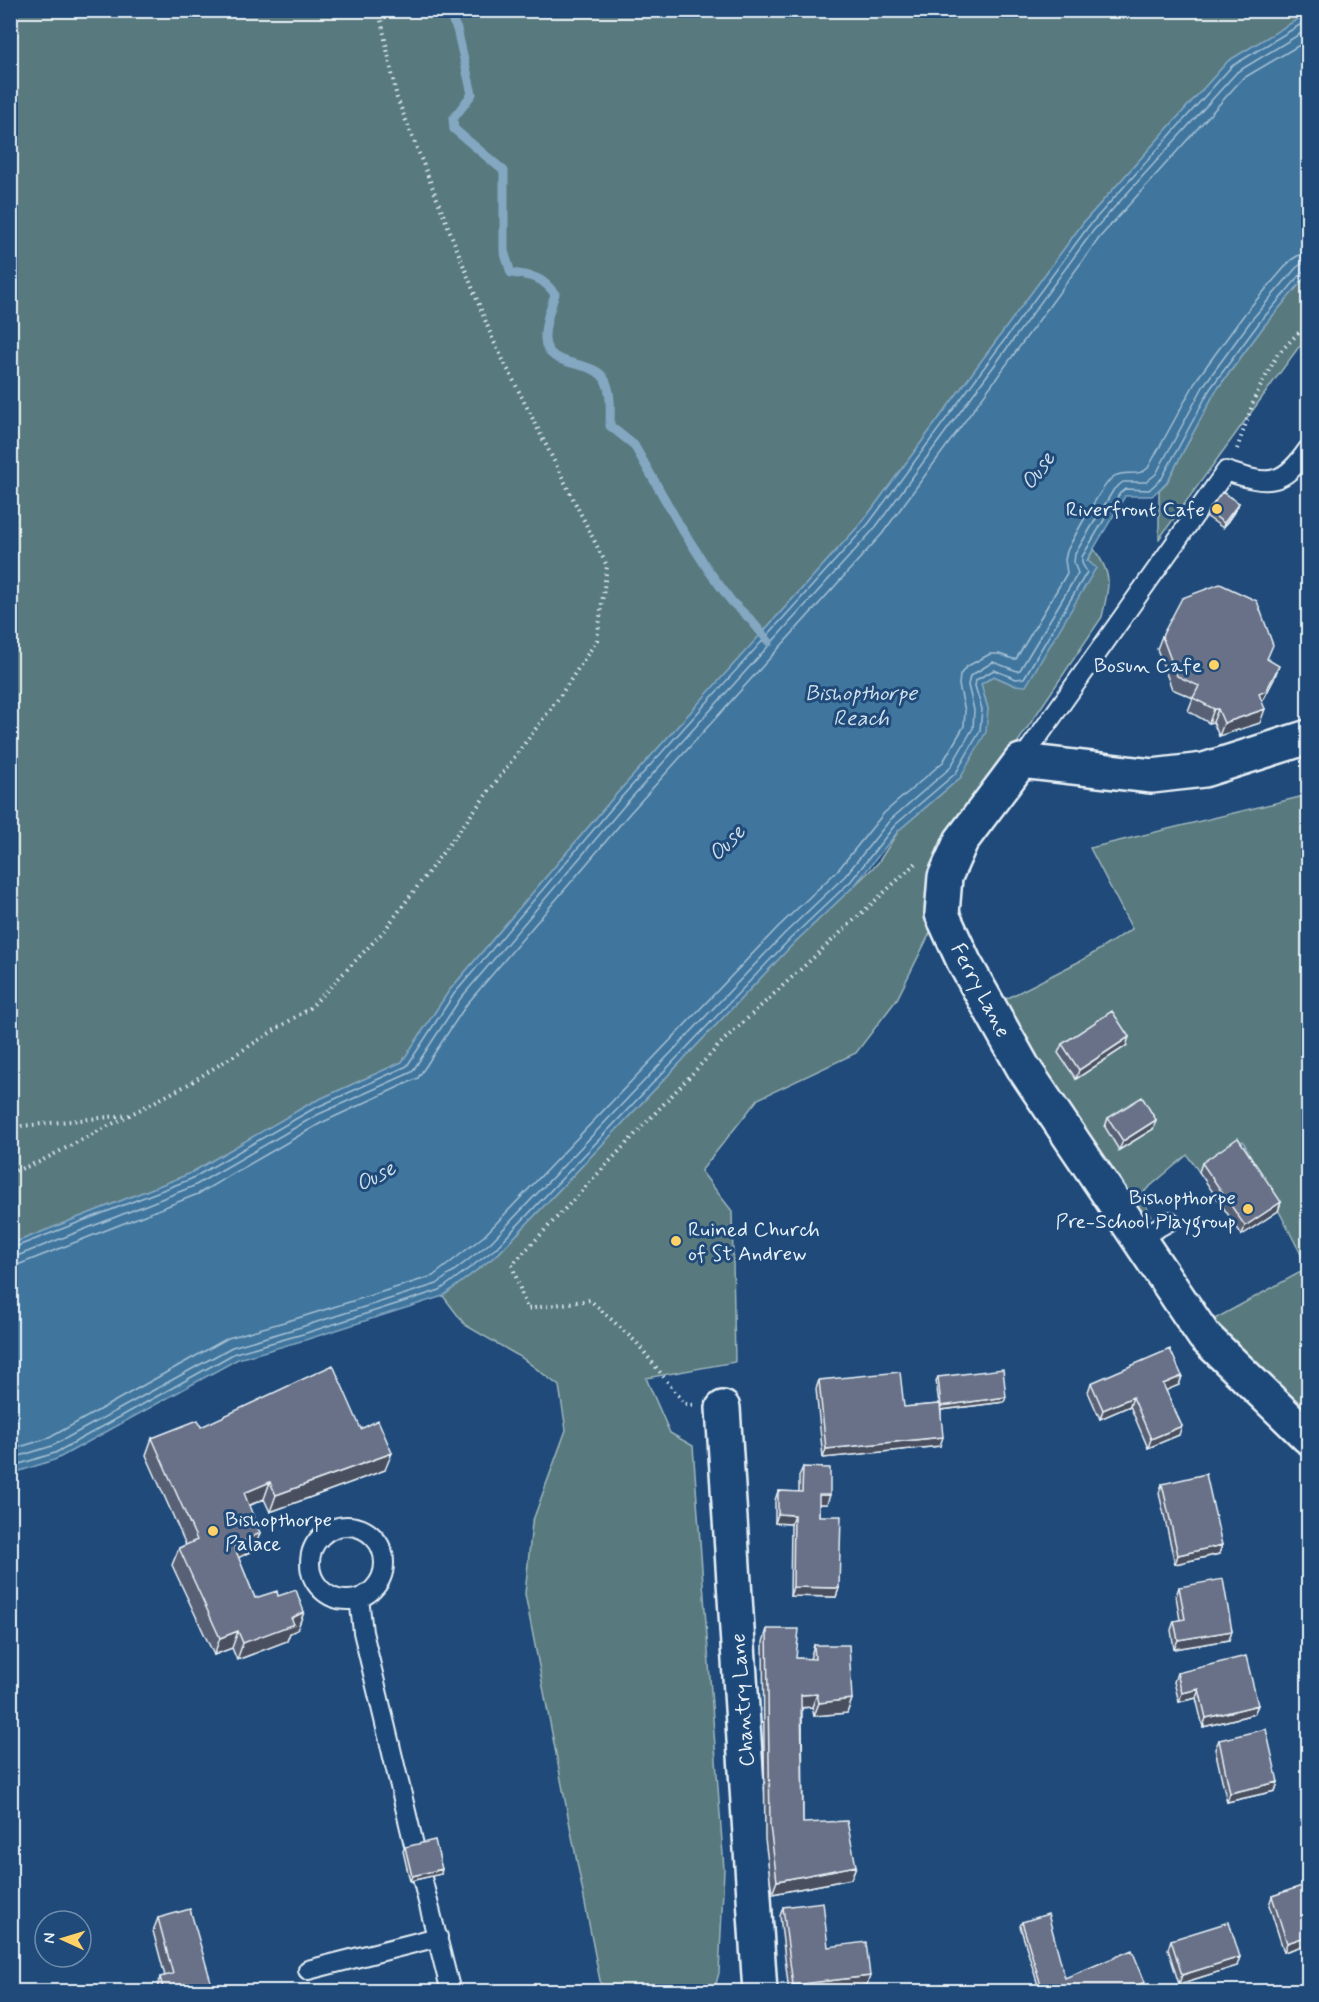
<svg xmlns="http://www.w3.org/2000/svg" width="1319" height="2002" viewBox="0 0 1319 2002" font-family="Mynerve,sans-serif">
<rect width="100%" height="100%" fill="#1f4a7a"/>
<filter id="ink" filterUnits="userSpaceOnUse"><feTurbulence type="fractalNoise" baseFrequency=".0167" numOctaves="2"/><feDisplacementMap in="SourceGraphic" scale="12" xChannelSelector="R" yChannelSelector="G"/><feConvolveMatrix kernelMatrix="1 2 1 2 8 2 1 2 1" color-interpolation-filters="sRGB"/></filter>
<g filter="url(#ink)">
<!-- green -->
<path fill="#587a7f" stroke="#a0b6bc" stroke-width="1.5" d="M11,11H1308V13L1228,61L1083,223L864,520L613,798L449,991L402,1062L311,1103L189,1174L11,1244Z
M1308,274V341L1298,348L1159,539V490L1167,482L1215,392L1264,326Z
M1094,549C1114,577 1109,585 1102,617L941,856L935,923L897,999L856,1053L758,1099L701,1171L732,1211L735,1362L646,1378L670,1433L693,1446L724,1869L719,1973L714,1991H602L525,1594L532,1523L566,1430L559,1386L522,1358L465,1325L443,1296L499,1253L794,943L878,863L899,830L961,777L988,709L981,684L994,676L1014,685L1096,568L1087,561Z
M1308,795V1268L1243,1141L1199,1172L1187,1155L1140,1195L1151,1215L1143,1219L1000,1002L1086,958L1132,929L1090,848Z
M1308,1268V1416L1211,1321Z"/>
<!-- water -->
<path fill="#41769e" stroke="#84a7c2" stroke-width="1.5" d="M1308,13V274L1264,326L1215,392L1167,482L1152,496H1125L1087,560L1096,568L1026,686L1014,685L994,676L981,684L988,709L986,732L961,777L899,830L855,885L794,943L499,1253L443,1296L305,1340L238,1359L57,1459L11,1474V1244L189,1174L311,1103L402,1062L449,991L613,798L864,520L1083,223L1228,61Z"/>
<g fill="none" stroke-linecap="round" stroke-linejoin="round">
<!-- shore -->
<path stroke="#a5c0d4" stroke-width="1.5" d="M10,1249L191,1179L313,1109L407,1066L454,994L617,802L869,523L1088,227L1232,66L1308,20
M10,1257L17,1256L194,1186L317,1115L412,1072L460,999L623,807L875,528L1093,231L1237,72L1308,29
M10,1266L20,1264L198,1194L321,1123L418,1078L467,1004L630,813L882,534L1100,237L1242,79L1308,40
M10,1450L49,1438L228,1338L298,1318L433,1276L484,1236L778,927L838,870L884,813L943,762L964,726L965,711L959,685L960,675L966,667L990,654H999L1013,659H1016L1067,573L1065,560L1067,551C1074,537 1102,485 1113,477C1124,469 1138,478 1148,468L1197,379L1246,312L1291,260L1299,255L1308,254
M10,1459L52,1446L232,1347L301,1327L437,1284L490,1243L784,934L845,876L890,820L950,768L973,728L974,710L968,685L970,676L993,662L1017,671L1020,670L1078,573L1074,563L1075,554L1114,489L1123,482H1146L1156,474L1204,385L1253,318L1296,268L1301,264L1308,263
M10,1467L55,1453L235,1353L303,1334L440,1290L495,1249L790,939L851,881L895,825L956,773L980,731L982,709L975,686L976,680L994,670L1016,679L1024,678L1087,572L1082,563V557L1120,493L1125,489L1149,490L1162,478L1210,389L1259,323L1302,273L1308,270"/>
<!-- stream -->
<path stroke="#84a7c2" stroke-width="9" d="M447,10L457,29L472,94L453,119L454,129L504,171V251L511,273C533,276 541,276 555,294C551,307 544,324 545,339C546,370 594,358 605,380C612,393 610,413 610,426L634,445L680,526L709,571L732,602L750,619L769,642"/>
<!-- lane casing -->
<g stroke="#e8f1f8" stroke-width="22">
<path id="lane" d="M1021,761L1226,471C1268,485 1282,487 1308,449
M1138,1239L1170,1221
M310 1563a37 37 0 1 1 74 0a37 37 0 1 1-74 0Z
M359,1598L363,1632L415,1849
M422,1878L451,1992
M308,1970L438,1937"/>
</g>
<!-- street casing -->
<g stroke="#e8f1f8" stroke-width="38">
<path id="street" d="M1308,737L1204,770L1152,776L1021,761L961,841L945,877L942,914L964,962L1023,1067L1204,1336L1308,1437
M723,1408L760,1992"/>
</g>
<!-- path -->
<path stroke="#e8f1f8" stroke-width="4" stroke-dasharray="1.5 4.5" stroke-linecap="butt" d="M1237,449L1255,397L1277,355L1308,323
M10,1131L22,1126L128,1115
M10,1173L39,1162L187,1085L310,1008L384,931L558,699L597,640L607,566L493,340L397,98L379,10
M693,1405L685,1404L637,1343L590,1300L527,1309L512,1265L724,1040L916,863"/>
<!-- lane -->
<use href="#lane" stroke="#1f4a7a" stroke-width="18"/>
<!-- street -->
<use href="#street" stroke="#1f4a7a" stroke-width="33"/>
</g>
<!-- wall -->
<path fill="#596174" stroke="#e8f1f8" stroke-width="1.5" d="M1239,503L1237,508L1223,528L1206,516L1208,511Z
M1162,636L1268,659L1274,679L1262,702L1260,723L1219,736L1213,722L1209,723L1188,711L1193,698L1172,689L1157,649Z
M1062,1044L1126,1046L1076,1079L1058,1053Z
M1108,1118L1153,1129L1119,1150L1105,1127Z
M1202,1163L1281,1202L1278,1211L1242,1235L1199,1172Z
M1182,1376L1179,1385L1166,1390L1179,1435L1148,1448L1130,1406L1100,1419L1088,1392L1091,1383Z
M938,1377L1004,1402L941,1410L940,1446L823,1458L816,1389L819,1380L904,1407L939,1404L936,1381Z
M361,1429L385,1470L270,1512L264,1499L249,1506L254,1550L238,1557L255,1598L278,1596L304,1612L297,1630L290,1633L287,1641L237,1660L232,1648L214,1655L172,1565L179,1548L186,1545L146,1455L152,1438Z
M803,1467L827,1504H819V1516L839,1588L836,1597L790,1596L791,1524L775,1523V1500L778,1491L799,1492V1476Z
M1162,1484L1222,1545L1219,1554L1175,1564L1159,1493Z
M1179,1587L1232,1631L1229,1640L1174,1649L1171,1630L1174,1621L1180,1620L1176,1596Z
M767,1629L796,1658L810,1659L814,1645L852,1699L847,1713L814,1716L812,1707L802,1708L803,1823L856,1866L851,1879L772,1894L765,1839L763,1642Z
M1177,1673L1258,1705L1254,1714L1203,1727L1196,1698L1179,1702L1174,1682Z
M1219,1740L1278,1782L1275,1791L1227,1802L1215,1749Z
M405,1847L441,1874L410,1881L403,1851Z
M1308,1884V1944L1284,1952L1269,1905L1272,1896Z
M783,1907L828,1947L867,1985L813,1992H789L780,1916Z
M158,1918L214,1992H156L160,1977L165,1976L153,1931Z
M1022,1922L1065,1978L1143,1987L1131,1992H1040L1020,1926Z
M1171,1940L1237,1966L1179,1984L1168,1949Z"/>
<!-- shaded-wall -->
<path fill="#484f5e" stroke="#e8f1f8" stroke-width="1.5" d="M1239,503L1237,508L1223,528L1224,523Z
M1279,666L1274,679L1261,704L1259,694Z
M1214,709H1218L1213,722L1209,723Z
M1265,709L1260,723L1219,736L1224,723Z
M1129,1037L1126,1046L1076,1079L1079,1070Z
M1156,1120L1153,1129L1119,1150L1123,1141Z
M1281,1202L1278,1211L1242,1235L1245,1226Z
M1182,1376L1179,1385L1160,1393L1163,1384Z
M1006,1397L1004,1402L940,1410L941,1406Z
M1133,1397L1130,1406L1100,1419L1103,1410Z
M1182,1426L1179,1435L1148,1448L1151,1439Z
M943,1437L940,1446L823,1458L826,1449Z
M392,1453L385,1470L270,1512L276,1495Z
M270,1482L264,1499L238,1510L244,1493Z
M819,1495H830L827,1504H816Z
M778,1514L794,1515L791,1524L775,1523Z
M260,1533L254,1550L228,1563L234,1546Z
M1222,1545L1219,1554L1175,1564L1178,1555Z
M793,1587L839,1588L836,1597L790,1596Z
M304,1612L297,1630L290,1633L287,1641L237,1660L243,1643Z
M238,1631L232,1648L214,1655L220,1638Z
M1232,1631L1229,1640L1174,1649L1178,1640Z
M1199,1689L1196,1698L1179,1702L1182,1693Z
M817,1694L812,1707L797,1708L801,1695Z
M852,1699L847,1713L814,1716L819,1703Z
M1258,1705L1254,1714L1203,1727L1206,1718Z
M1278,1782L1275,1791L1227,1802L1230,1793Z
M856,1866L851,1879L772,1894L777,1881Z
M442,1869L441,1874L410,1881L412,1876Z
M1308,1936V1944L1284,1952L1287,1943Z
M1240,1957L1237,1966L1179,1984L1182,1975Z
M870,1976L867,1985L813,1992H790L793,1985Z
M1145,1982L1143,1987L1131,1992H1121Z"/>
<!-- building -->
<path fill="#677187" stroke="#e8f1f8" stroke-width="1.5" d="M1222,492L1239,503L1224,523L1208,511Z
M1220,584L1257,601L1273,645L1267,659L1279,666L1266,691L1259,694L1265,709L1224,723L1218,709H1214L1193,698L1199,686L1177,676L1162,636L1182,598Z
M1112,1011L1129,1037L1079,1070L1062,1044Z
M1142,1097L1156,1120L1123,1141L1108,1118Z
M1238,1138L1281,1202L1245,1226L1202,1163Z
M1170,1349L1182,1376L1163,1384L1182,1426L1151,1439L1133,1397L1103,1410L1091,1383Z
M333,1365L361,1429L378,1420L392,1453L276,1495L270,1482L244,1493L260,1533L234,1546L255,1598L277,1591L278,1596L296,1590L304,1612L291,1618L294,1624L243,1643L238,1631L220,1638L179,1548L197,1540L152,1438L198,1420L201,1427Z
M1003,1369L1006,1397L941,1406L938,1377Z
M900,1372L904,1407L940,1404L943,1437L826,1449L819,1380Z
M803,1467L830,1468V1495H819V1516H841L839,1588L793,1587L794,1515L778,1514V1491L802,1492Z
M1206,1474L1222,1545L1178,1555L1162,1484Z
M1223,1579L1232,1631L1178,1640L1174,1621L1185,1619L1179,1587Z
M767,1629H799L796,1658L815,1659L814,1645H849L852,1699L819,1703L817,1694L801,1695L803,1823L847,1821L856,1866L777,1881L770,1826Z
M1246,1656L1258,1705L1206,1718L1199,1689L1182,1693L1177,1673Z
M1266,1729L1278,1782L1230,1793L1219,1740Z
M435,1840L442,1869L412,1876L405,1847Z
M1308,1884V1936L1287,1943L1272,1896Z
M823,1902L828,1947L866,1942L870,1976L793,1985L783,1907Z
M190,1909L214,1992H164L160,1977L173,1974L158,1918Z
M1048,1914L1065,1978L1132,1950L1145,1982L1121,1992H1043L1022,1922Z
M1229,1922L1240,1957L1182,1975L1171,1940Z
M849,1986L851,1992H832Z"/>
</g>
<!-- markers -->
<g fill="#ffd166" stroke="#1f4a7a" stroke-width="2">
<circle cx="1217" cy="509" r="6"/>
<circle cx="1214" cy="665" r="6"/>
<circle cx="1248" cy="1209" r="6"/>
<circle cx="676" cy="1241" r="6"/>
<circle cx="213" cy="1531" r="6"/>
</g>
<g text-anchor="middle" stroke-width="6" stroke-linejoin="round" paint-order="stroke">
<!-- poi labels -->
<g font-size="21" fill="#e8f1f8" stroke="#1f4a7a" text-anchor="end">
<text x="1205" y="516">Riverfront Cafe</text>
<text x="1202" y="672">Bosun Cafe</text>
<text x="1236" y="1204">Bishopthorpe<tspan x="1236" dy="24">Pre-School Playgroup</tspan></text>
<text x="688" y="1236" text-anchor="start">Ruined Church<tspan x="688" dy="24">of St Andrew</tspan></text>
<text x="225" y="1526" text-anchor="start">Bishopthorpe<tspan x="225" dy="24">Palace</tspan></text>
</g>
<!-- street labels -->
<g font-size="21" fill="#e8f1f8" stroke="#1f4a7a">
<text transform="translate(981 990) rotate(62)" y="7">Ferry Lane</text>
<text transform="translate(742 1700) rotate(-94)" y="7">Chantry Lane</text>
</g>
<!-- water labels -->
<g font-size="22" font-style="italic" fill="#cfdfea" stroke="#1f4a7a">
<text transform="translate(1037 470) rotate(-53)" y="8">Ouse</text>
<text x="861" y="700">Bishopthorpe<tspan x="861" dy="25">Reach</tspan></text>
<text transform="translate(726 842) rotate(-45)" y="8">Ouse</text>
<text transform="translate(375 1175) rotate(-28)" y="8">Ouse</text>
</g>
</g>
<!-- margin -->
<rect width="1319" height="2002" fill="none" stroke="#1f4a7a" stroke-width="36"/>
<rect x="18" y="18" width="1283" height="1966" fill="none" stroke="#e8f1f8" stroke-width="2" filter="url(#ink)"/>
<!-- north arrow -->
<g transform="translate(63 1939) rotate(274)"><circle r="28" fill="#1f4a7a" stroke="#6f8dac" stroke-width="1.5"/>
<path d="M0-4.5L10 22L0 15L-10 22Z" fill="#ffd166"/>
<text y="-9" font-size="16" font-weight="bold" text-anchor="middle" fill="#e8f1f8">N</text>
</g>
</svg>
